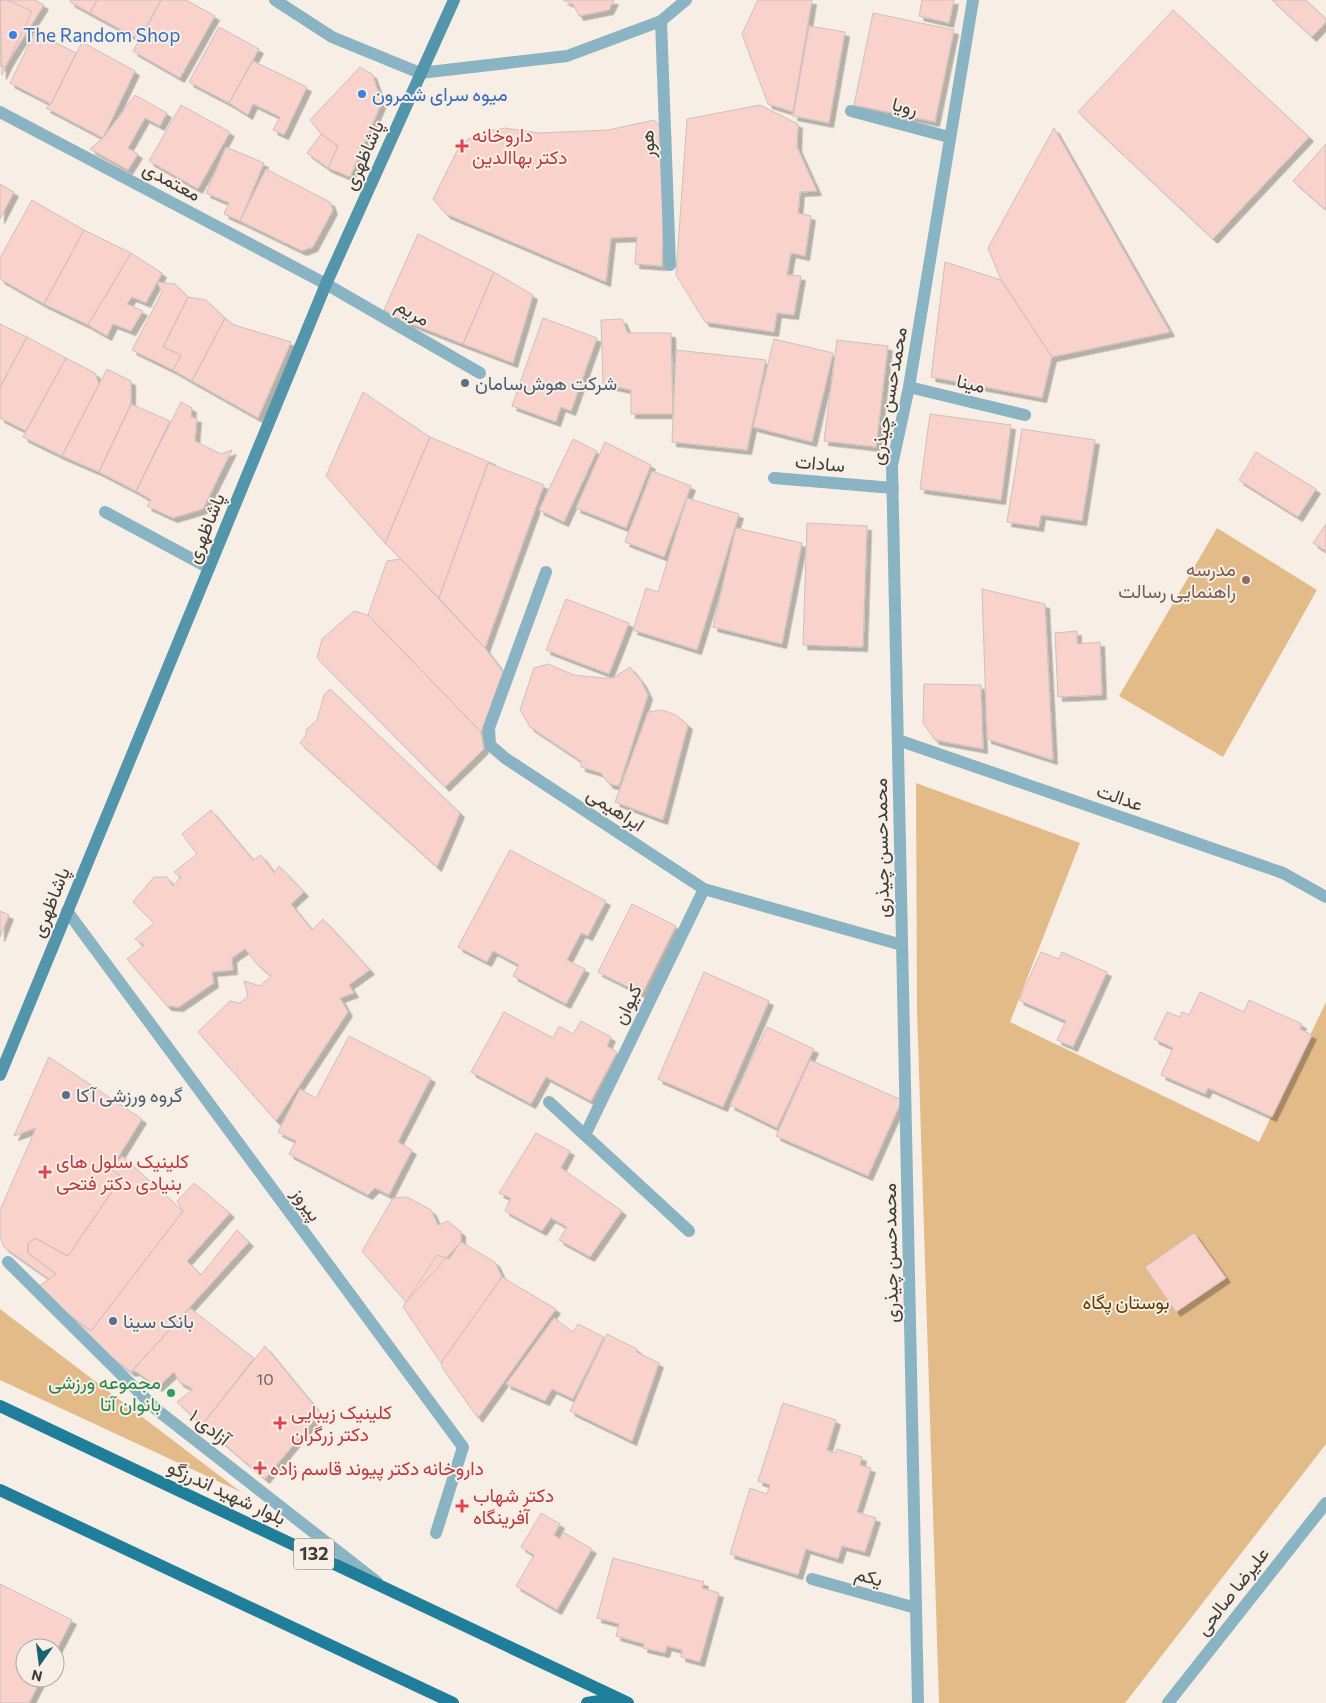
<svg xmlns="http://www.w3.org/2000/svg" width="1326" height="1703" viewBox="0 0 1326 1703" font-family="Commissioner,Vazirmatn,sans-serif">
<defs>
<filter id="shadow"><feDropShadow dx="4.5" dy="4.5" stdDeviation="0" flood-color="#0004"/></filter>
</defs>
<rect width="100%" height="100%" fill="#f7efe5"/>
<!-- green -->
<path fill="#e3bb88" d="M1217,528L1317,590L1223,757L1119,696Z
M916,783L1080,843L1010,1022L1259,1142L1326,1002V1444L1125,1703H939L917,1009Z
M0,1309L241,1492L0,1380Z"/>
<!-- building -->
<path fill="#f8d2cb" stroke="#cdc0bd" filter="url(#shadow)" d="M0,0H7L32,11L2,75Z
M0,0H35L44,5L5,67L0,66Z
M71,0H97L90,13L70,2Z
M97,0H161L140,40L90,13Z
M161,0H186L215,16L180,78L133,51Z
M563,0H614L609,10L579,16L573,4Z
M758,0H812L793,112L768,104L742,34Z
M922,0H954L949,23L919,16Z
M1272,0H1306L1326,19V22L1312,37Z
M1173,10L1309,137L1213,239L1078,112Z
M873,13L954,30L935,122L854,105Z
M809,26L845,32L829,123L793,116Z
M219,27L259,49L229,103L189,82Z
M35,32L76,53L51,104L10,83Z
M82,42L135,71L103,138L46,108L51,104Z
M253,61L307,87L284,135L273,130L280,117L253,104L248,115L229,103Z
M360,67L372,74L382,102L350,177L328,168L338,146L321,134L310,120Z
M135,95L167,113L160,126L145,118L128,148L138,154L128,170L90,149L103,138Z
M181,105L230,132L198,189L149,161Z
M760,105L798,124L797,147L817,191L800,192L798,213L811,216L805,256L791,253L787,275L801,276L794,315L777,313L774,332L705,322L676,275L687,119Z
M654,120L666,131L662,266L635,264L637,237L611,238L606,282L446,214L433,199L461,143L483,132L505,128L539,133L608,130Z
M1054,128L1170,332L1052,357L1001,280L988,248Z
M321,134L338,146L328,168L307,153Z
M1326,144V210L1293,181Z
M226,147L264,163L240,221L224,214L229,203L206,193Z
M266,169L330,202L333,210L313,247L302,251L240,221Z
M0,184L14,192L0,219Z
M32,200L84,230L44,304L0,279V258Z
M84,230L131,253L88,325L44,304Z
M418,234L494,272L463,344L397,318L384,310Z
M131,253L162,273L146,303L132,297L127,304L143,311L131,331L113,324L107,336L88,325Z
M945,262L1001,280L1052,357L1042,398L931,377Z
M494,272L533,295L513,363L463,344Z
M157,282L175,284L188,297L163,347L181,355L173,370L132,350L162,292Z
M188,297L206,300L225,318L192,381L173,370L181,355L163,347Z
M225,318L234,325L291,342L258,418L192,381Z
M543,318L597,338L571,411L561,407L556,422L512,406Z
M622,319L628,333H671L673,414H631V390L603,384L601,320Z
M0,324L27,337L0,387Z
M27,337L66,358L26,431L0,418V387Z
M774,339L833,353L812,442L753,427Z
M837,340L888,346L876,447L824,441Z
M676,350L766,360L747,450L672,442Z
M66,358L95,373L99,384L62,456L23,437Z
M107,369L131,381V404L99,472L62,456Z
M363,392L430,437L385,543L326,476Z
M181,402L192,408L191,417L197,418L195,441L221,454L232,450L203,509L173,518L147,506L151,500L136,491Z
M131,404L170,421L136,491L99,472Z
M930,414L1011,425L1001,500L920,489Z
M1022,429L1095,440L1082,521L1041,515L1039,527L1007,522Z
M430,437L496,465L488,463L439,598L385,543Z
M573,439L597,451L564,522L539,510Z
M605,442L651,465L626,528L576,508Z
M1256,452L1316,489L1298,517L1239,480Z
M488,463L544,485L485,648L439,598Z
M652,471L691,486L664,557L625,542Z
M687,498L739,514L697,650L633,630L646,588L658,592Z
M807,523L867,526L863,647L803,645Z
M1326,524V551L1313,543Z
M736,528L802,543L782,644L713,627Z
M401,559L485,648L503,672L481,732L368,615L387,561Z
M982,589L1045,604L1053,760L987,739Z
M566,599L629,623L609,674L546,650Z
M354,611L368,615L481,732L484,749L445,787L317,658L322,639Z
M1077,631V644L1100,642L1102,695L1058,697L1055,633Z
M548,664L574,675L603,678H613L630,667L641,681L648,695L619,786L609,784L601,773L581,767V761L530,727L520,710L534,668Z
M924,684L981,685L983,749L935,740L923,723Z
M330,689L460,813L437,867L300,743L306,735V730L317,720L324,695Z
M662,710L676,715L688,725L663,820L615,802L648,712Z
M211,810L253,860L261,855L274,873L279,866L304,892L291,904L312,930L323,919L370,970L349,985L354,993L340,998L348,1012L276,1121L198,1032L230,1001L240,1003L248,996L244,981L260,986L271,976L257,964L245,949L232,958L233,970L212,972L214,983L179,1007L167,1006L127,959L144,945L135,939L154,923L133,902L154,877H167L173,886L181,877L174,872L197,854L182,834Z
M510,850L606,901L588,936L581,933L567,960L585,969L566,1004L513,976L519,965L493,951L487,962L458,947Z
M632,904L676,926L642,994L598,972Z
M0,911L9,915L0,937Z
M1041,952L1059,959L1062,952L1107,972L1073,1047L1057,1040L1066,1021L1019,1000Z
M704,972L769,1001L723,1107L658,1079Z
M1200,992L1244,1012L1249,1000L1302,1024L1300,1029L1312,1035L1272,1117L1208,1088L1205,1094L1161,1075L1173,1048L1154,1039L1167,1012L1180,1017L1182,1012L1189,1015Z
M504,1012L553,1038L559,1026L573,1034L581,1021L611,1037L607,1046L617,1052L591,1101L546,1077L531,1104L471,1072Z
M767,1027L814,1049L777,1128L730,1105Z
M349,1036L431,1078L398,1142L412,1150L389,1195L375,1188L368,1195L289,1154L296,1141L278,1132L300,1089L316,1098Z
M49,1057L142,1119L111,1169L122,1177L68,1256L35,1238L28,1244V1253L56,1274L49,1279L4,1247L0,1237V1210L36,1128L14,1136Z
M810,1060L902,1100L868,1176L776,1136Z
M536,1133L570,1151L561,1168L622,1211L590,1257L559,1240L567,1227L551,1218L542,1231L505,1211L511,1198L499,1193Z
M122,1156L183,1211L91,1331L35,1289L56,1274L28,1253V1244L35,1238L68,1256L122,1177L111,1169Z
M194,1183L230,1213L187,1261L201,1275L237,1230L249,1242L131,1372L79,1332L82,1325L91,1331L183,1211L177,1201Z
M407,1197L431,1210L438,1225L448,1221L461,1232V1242L406,1302L362,1251L393,1198Z
M1194,1233L1226,1278L1176,1312L1145,1267Z
M461,1242L495,1262L502,1277L441,1363L403,1307L437,1255L449,1259Z
M502,1277L556,1309L478,1418L443,1369L441,1363Z
M190,1308L254,1358L202,1425L177,1402L193,1389L179,1382L174,1372L158,1387L135,1371L131,1372Z
M554,1318L573,1332L578,1324L604,1337L573,1399L552,1389L545,1401L506,1384Z
M607,1334L637,1349L636,1352L659,1363L632,1441L570,1411Z
M265,1346L320,1413L265,1479L202,1425Z
M783,1403L836,1420L827,1450L835,1453L837,1449L862,1457L860,1465L871,1468L857,1512L876,1518L865,1552L842,1546L838,1559L806,1549L798,1575L730,1554L750,1488L767,1494L770,1485L758,1481Z
M541,1513L560,1524L554,1535L560,1539L563,1532L592,1549L557,1610L516,1586L534,1555L521,1547Z
M613,1558L704,1582L702,1588L719,1593L700,1662L681,1657L682,1650L667,1646L665,1653L643,1648L644,1644L616,1636L619,1624L597,1618Z
M0,1584L72,1620L55,1653V1648H25V1678H42L29,1703H0Z"/>
<g fill="none" stroke-linecap="round" stroke-linejoin="round">
<!-- lane -->
<path stroke="#8ab4c3" stroke-width="12" d="M909,387L1025,415
M774,478L893,488"/>
<!-- street -->
<path stroke="#8ab4c3" stroke-width="12" d="M275,0L332,37L420,73L567,56L661,21L686,0
M661,21L670,265
M851,111L949,137
M0,112L326,284L480,373
M105,512L209,568
M546,572L489,728L490,745L505,758L704,889L902,945
M898,740L1283,873L1326,897
M67,911L463,1447L436,1533
M549,1102L689,1231
M585,1135L704,889
M8,1262L157,1410L377,1582
M812,1579L916,1608
M918,1703L892,465L909,387L973,0
M1168,1703L1326,1503"/>
<!-- secondary -->
<path stroke="#5395ab" stroke-width="12" d="M0,1075L326,284L454,0"/>
<!-- primary -->
<path stroke="#1f7f9a" stroke-width="12" d="M0,1406L628,1703
M0,1490L453,1703
M587,1703L618,1698"/>
</g>
<!-- markers -->
<g fill="#3f7fe0" stroke="#f7efe5" stroke-width="2">
<circle cx="13" cy="35" r="5"/>
<circle cx="362" cy="94" r="5"/>
</g>
<g fill="#e0444e" stroke="#f7efe5" stroke-width="2">
<path d="M459.5 138.5h5v5h5v5h-5v5h-5v-5h-5v-5h5z"/>
<path d="M42.5 1164.5h5v5h5v5h-5v5h-5v-5h-5v-5h5z"/>
<path d="M277.5 1415.5h5v5h5v5h-5v5h-5v-5h-5v-5h5z"/>
<path d="M257.5 1460.5h5v5h5v5h-5v5h-5v-5h-5v-5h5z"/>
<path d="M459.5 1498.5h5v5h5v5h-5v5h-5v-5h-5v-5h5z"/>
</g>
<g fill="#5c6f8a" stroke="#f7efe5" stroke-width="2">
<circle cx="465" cy="383" r="5"/>
<circle cx="66" cy="1095" r="5"/>
<circle cx="113" cy="1321" r="5"/>
</g>
<circle fill="#8d6e63" stroke="#f7efe5" stroke-width="2" cx="1246" cy="580" r="5"/>
<circle fill="#2e9e5b" stroke="#f7efe5" stroke-width="2" cx="171" cy="1393" r="5"/>
<g text-anchor="middle" stroke-width="4" stroke-linejoin="round" paint-order="stroke">
<!-- number labels -->
<g font-size="16" fill="#6d625d">
<text x="265" y="1385">10</text>
</g>
<!-- shield labels -->
<rect fill="#f7efe5" stroke="#76726c" stroke-width="1" x="294" y="1538.5" width="40" height="31" rx="4"/>
<g font-size="18" font-weight="bold" fill="#3f3c38">
<text x="314" y="1560">132</text>
</g>
<!-- shop labels -->
<g font-size="19" fill="#366cbe" stroke="#f7efe5" text-anchor="start">
<text x="23" y="42">The Random Shop</text>
<text x="372" y="101">میوه سرای شمرون</text>
</g>
<!-- street labels -->
<g font-size="19" fill="#3f3c38" stroke="#f7efe5">
<text transform="translate(905 106) rotate(14)" y="7">رویا</text>
<text transform="translate(647 144) rotate(-92)" y="7">هور</text>
<text transform="translate(363 155) rotate(-66)" y="7">پاشاظهری</text>
<text transform="translate(172 181) rotate(28)" y="7">معتمدی</text>
<text transform="translate(413 312) rotate(30)" y="7">مریم</text>
<text transform="translate(971 383) rotate(13)" y="7">مینا</text>
<text transform="translate(888 396) rotate(-80)" y="7">محمدحسن چیذری</text>
<text transform="translate(820 463) rotate(5)" y="7">سادات</text>
<text transform="translate(205 528) rotate(-68)" y="7">پاشاظهری</text>
<text transform="translate(1120 797) rotate(19)" y="7">عدالت</text>
<text transform="translate(616 809) rotate(33)" y="7">ابراهیمی</text>
<text transform="translate(881 848) rotate(-91)" y="7">محمدحسن چیذری</text>
<text transform="translate(50 902) rotate(-68)" y="7">پاشاظهری</text>
<text transform="translate(627 1004) rotate(-64)" y="7">کیوان</text>
<text transform="translate(307 1204) rotate(54)" y="7">پیروز</text>
<text transform="translate(890 1253) rotate(-91)" y="7">محمدحسن چیذری</text>
<text transform="translate(210 1427) rotate(38)" y="7">آزادی ۱</text>
<text transform="translate(227 1492) rotate(25)" y="7">بلوار شهید اندرزگو</text>
<text transform="translate(869 1576) rotate(16)" y="7">یکم</text>
<text transform="translate(1232 1591) rotate(-52)" y="7">علیرضا صالحی</text>
</g>
<!-- health labels -->
<g font-size="19" fill="#be3a42" stroke="#f7efe5" text-anchor="start">
<text x="472" y="142">داروخانه<tspan x="472" dy="22">دکتر بهاالدین</tspan></text>
<text x="56" y="1168">کلینیک سلول های<tspan x="56" dy="22">بنیادی دکتر فتحی</tspan></text>
<text x="291" y="1419">کلینیک زیبایی<tspan x="291" dy="22">دکتر زرگران</tspan></text>
<text x="270" y="1475">داروخانه دکتر پیوند قاسم زاده</text>
<text x="473" y="1502">دکتر شهاب<tspan x="473" dy="22">آفرینگاه</tspan></text>
</g>
<!-- service labels -->
<g font-size="19" fill="#4e5e75" stroke="#f7efe5" text-anchor="start">
<text x="475" y="390">شرکت هوش‌سامان</text>
<text x="76" y="1102">گروه ورزشی آکا</text>
<text x="123" y="1328">بانک سینا</text>
</g>
<!-- education labels -->
<g font-size="19" fill="#785e54" stroke="#f7efe5" text-anchor="end">
<text x="1236" y="576">مدرسه<tspan x="1236" dy="22">راهنمایی رسالت</tspan></text>
</g>
<!-- park labels -->
<g font-size="19" fill="#613d00" stroke="#f7efe5">
<text x="1126" y="1309">بوستان پگاه</text>
</g>
<!-- leisure labels -->
<g font-size="19" fill="#27864d" stroke="#f7efe5" text-anchor="end">
<text x="161" y="1389">مجموعه ورزشی<tspan x="161" dy="22">بانوان آتا</tspan></text>
</g>
</g>
<!-- north arrow -->
<g transform="translate(40 1663) rotate(194)"><circle r="24" fill="#f7efe5" stroke="#ada7a0"/>
<path d="M0-4L9 19L0 12L-9 19Z" fill="#1c6172"/>
<text y="-8" font-size="14" font-weight="bold" text-anchor="middle" fill="#3f3c38">N</text>
</g>
</svg>
